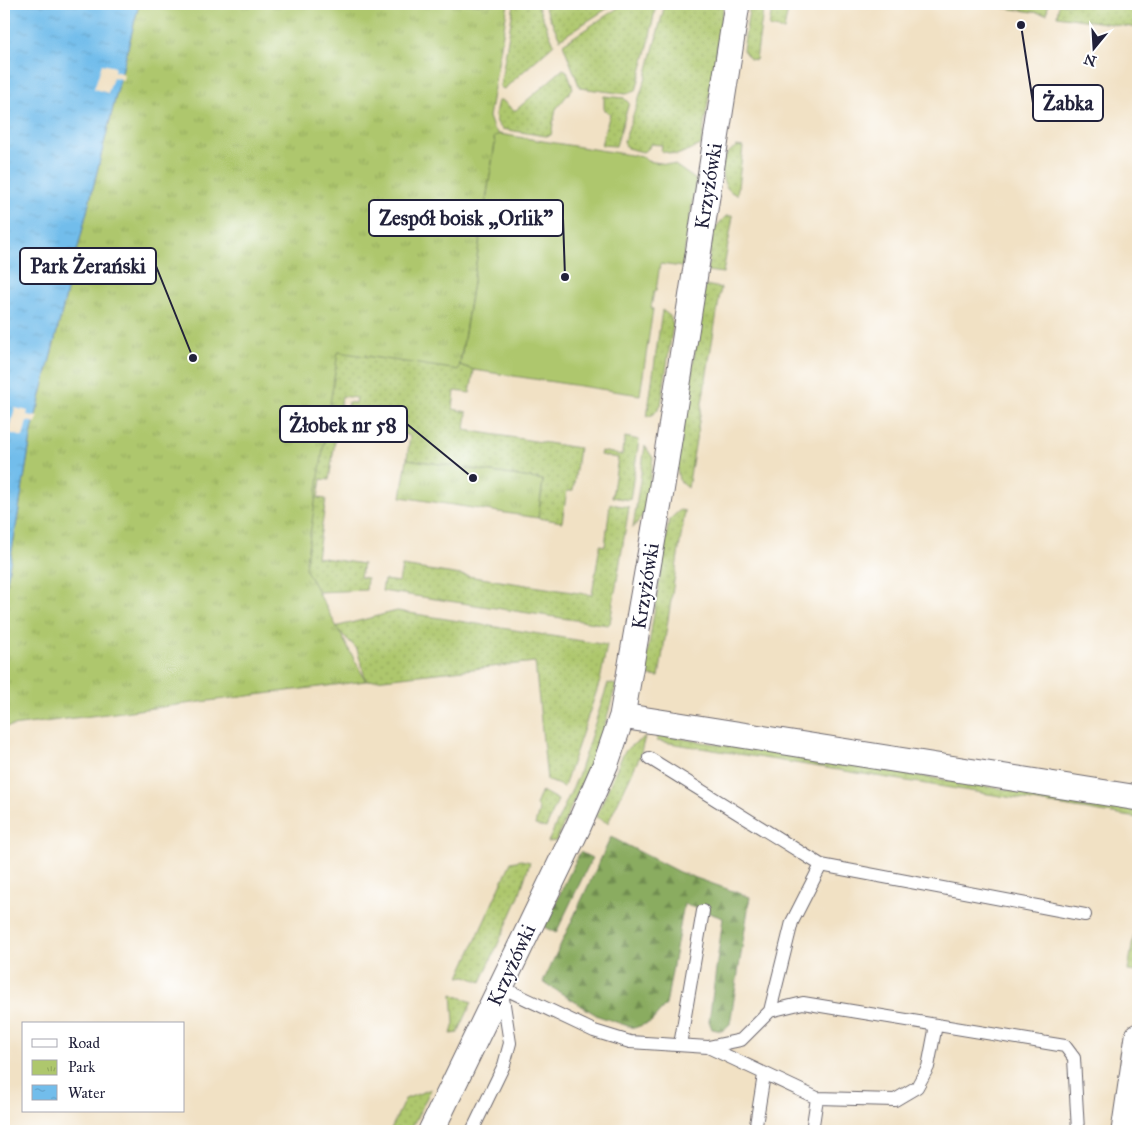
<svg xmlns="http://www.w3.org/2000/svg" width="1142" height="1135" viewBox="0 0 1142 1135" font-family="'IM FELL Great Primer',serif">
<defs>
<pattern id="grass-dots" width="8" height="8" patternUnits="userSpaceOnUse" patternTransform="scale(1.25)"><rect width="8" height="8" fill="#aec76d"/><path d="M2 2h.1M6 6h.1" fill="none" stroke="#95ab5f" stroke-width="1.8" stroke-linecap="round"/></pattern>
<pattern id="forest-firs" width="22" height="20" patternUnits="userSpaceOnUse" patternTransform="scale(1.25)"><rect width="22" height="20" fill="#8aac60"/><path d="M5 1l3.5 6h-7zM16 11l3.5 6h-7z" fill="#708c50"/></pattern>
<pattern id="park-tufts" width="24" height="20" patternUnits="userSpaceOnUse" patternTransform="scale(1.25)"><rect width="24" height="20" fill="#aec76d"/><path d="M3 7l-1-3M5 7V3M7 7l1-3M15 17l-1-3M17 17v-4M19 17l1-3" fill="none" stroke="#95ab5f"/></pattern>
<pattern id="water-ripples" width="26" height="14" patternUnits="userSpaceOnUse" patternTransform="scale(1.25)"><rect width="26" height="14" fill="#72bdeb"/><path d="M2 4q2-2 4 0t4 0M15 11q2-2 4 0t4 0" fill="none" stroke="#62a2ca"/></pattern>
</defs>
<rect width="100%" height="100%" fill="#fff"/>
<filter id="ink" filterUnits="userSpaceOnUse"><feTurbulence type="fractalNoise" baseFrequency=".02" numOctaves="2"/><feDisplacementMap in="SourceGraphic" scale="10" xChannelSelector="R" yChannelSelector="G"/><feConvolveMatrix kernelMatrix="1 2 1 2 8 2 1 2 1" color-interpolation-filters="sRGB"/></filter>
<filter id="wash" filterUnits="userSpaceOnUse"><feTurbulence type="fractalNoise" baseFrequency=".0096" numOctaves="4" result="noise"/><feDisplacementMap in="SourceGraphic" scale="20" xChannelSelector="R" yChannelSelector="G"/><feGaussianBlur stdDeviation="1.12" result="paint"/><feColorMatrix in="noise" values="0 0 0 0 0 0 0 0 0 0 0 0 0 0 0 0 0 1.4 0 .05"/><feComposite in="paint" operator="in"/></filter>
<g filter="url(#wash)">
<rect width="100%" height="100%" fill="#f1e1c4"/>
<!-- grass -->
<path fill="url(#grass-dots)" stroke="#687454" d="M514,4H537L554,44L504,89L500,87Z
M543,4H614L560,39Z
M624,4H656L649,42L636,91L626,94L580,88L563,44Z
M665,4H724L701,145L677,155L661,151L662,145L650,144L649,148L643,152L627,148L624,142L646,77Z
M750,4H764L756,60L750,59L743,50Z
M773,4H789L784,30L769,27Z
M979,4H1048L1047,14Z
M1059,4H1138V28L1057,16Z
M563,69L567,71L573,88L556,109L551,135L546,136L502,129C493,121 495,112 498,101L502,100L513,110H516Z
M604,96L624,98L629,103L616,146L601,145L610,114L604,109Z
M495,144L460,365L474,370L470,393L455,391L453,409L467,412L465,430L579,448L573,491H567L562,522L538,518L543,480L407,459L410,436L403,434L406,416L347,408L348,402L355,403L356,398L342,396L329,480L321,479L318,498L326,499L317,557L363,564L360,577L367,578L366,590L269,594L323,357Z
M737,146L743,147L737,195C721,190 718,166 727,154C730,151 734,148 737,146Z
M726,216H733L723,273L707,271L714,229Z
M705,285L721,288L688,488L679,480L677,469Z
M662,310L670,316L673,324L661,405L654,414L647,417Z
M625,437L639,440L630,500L612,497L618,458L600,455L601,451L622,455Z
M645,446L653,458L645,512L633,528Z
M610,504L629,507L610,623L608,625L382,591L384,580L399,582L402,566L592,595L600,545L605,546Z
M680,510L685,511L659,677L644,675L669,520Z
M397,611L607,645L600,681L564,787L547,780L535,662L366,681L357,649L335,627Z
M608,683L616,685L600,742L556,841L548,842L578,776Z
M658,735L1138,810V818L657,741Z
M645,737L640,756L608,823L596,817L623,754L629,747Z
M542,791L558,800L546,828L535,825L539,810L536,805Z
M521,860L530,862L518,899L481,982L466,976L459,977L511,862Z
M1135,927H1138V972L1128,971Z
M452,994L472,1002L458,1033L451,1034L454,1023Z
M431,1089L410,1131H390L405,1099Z"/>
<!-- forest -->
<path fill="url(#forest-firs)" stroke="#56674e" d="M611,837L679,872L750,897L730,1024L722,1031L712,1029L709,1021L723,918L684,904L666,1005L651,1022L634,1028L598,1016L543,982Z
M580,852L592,858L556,933L544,927Z"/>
<!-- park -->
<path fill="url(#park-tufts)" stroke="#687454" d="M139,4H508L489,117L493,128L499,134L494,137L495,144L459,370L338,352L305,568L366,681L4,727V599L32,431Z
M407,459L543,480L538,518L401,497Z"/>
<!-- garden -->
<path fill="#aec76d" stroke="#687454" d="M499,134L643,157L647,161L675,165L696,180L682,267L660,264L656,291H654L651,308L653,309L640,395L474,370L460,365L495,144L494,137Z"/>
<!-- water -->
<path fill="url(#water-ripples)" stroke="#4a7093" d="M4,4H139L32,431L4,599Z"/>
<!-- pier -->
<path fill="#f1e1c4" d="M102,64L115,67L114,71L124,74L123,80L113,77L108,93L94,89Z
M15,408L28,411L27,415L38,417L36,423L27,421L23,437L9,433Z"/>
</g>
<g filter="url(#ink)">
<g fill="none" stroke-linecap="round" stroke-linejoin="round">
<!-- lane casing -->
<g stroke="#6a656b" stroke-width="14">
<path id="lane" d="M649,758L821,865L1085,915
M501,987L594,1031L630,1042L708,1047L741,1040L770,1011L803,1003L1065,1046L1074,1058L1078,1131
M770,1011L792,922L821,865
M680,1045L703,911
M708,1047L817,1098L812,1131
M817,1098L895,1100L917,1087L928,1067L936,1025
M472,1131L504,1065L510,1043L502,992
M755,1131L764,1075"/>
</g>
<!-- street casing -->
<g stroke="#6a656b" stroke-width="27">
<path id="street" d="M622,716L1138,798
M431,1131L578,827L606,763L622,716L661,492L737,4
M1124,1131L1138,1036"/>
</g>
<!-- lane -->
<use href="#lane" stroke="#fff" stroke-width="12"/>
<!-- street -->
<use href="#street" stroke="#fff" stroke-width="25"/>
</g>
</g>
<g text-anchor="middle" stroke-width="4" stroke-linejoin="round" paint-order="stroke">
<!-- street labels -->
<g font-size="20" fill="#22223b" stroke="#fff">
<text transform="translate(708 186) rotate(-81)" y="7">Krzyżówki</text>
<text transform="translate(645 586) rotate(-81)" y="7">Krzyżówki</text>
<text transform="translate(511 965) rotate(-65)" y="7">Krzyżówki</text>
</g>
</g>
<!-- callouts -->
<path fill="none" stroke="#22223b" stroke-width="2" d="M1021 25L1033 103M565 277L563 218M193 358L156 266M473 478L407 424"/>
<g fill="#22223b" stroke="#fff" stroke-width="2">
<circle cx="1021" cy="25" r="5"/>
<circle cx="565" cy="277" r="5"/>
<circle cx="193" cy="358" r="5"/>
<circle cx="473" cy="478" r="5"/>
</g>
<g fill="#fff" stroke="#22223b" stroke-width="2">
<rect x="1033" y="85" width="70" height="36" rx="5"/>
<rect x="369" y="200" width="194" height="36" rx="5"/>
<rect x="20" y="248" width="136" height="36" rx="5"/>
<rect x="280" y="406" width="127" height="36" rx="5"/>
</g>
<g font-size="21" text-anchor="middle" font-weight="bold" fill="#22223b">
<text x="1068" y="110">Żabka</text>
<text x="466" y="225">Zespół boisk „Orlik”</text>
<text x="88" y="273">Park Żerański</text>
<text x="343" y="432">Żłobek nr 58</text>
</g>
<!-- margin -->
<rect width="1142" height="1135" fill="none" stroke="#fff" stroke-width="20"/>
<!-- legend -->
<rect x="22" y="1022" width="162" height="90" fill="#ffffff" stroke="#a7a7b1"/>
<rect x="32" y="1039" width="25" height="8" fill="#ffffff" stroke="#a7a7b1"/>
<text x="68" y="1048" font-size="15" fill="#22223b">Road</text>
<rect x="32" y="1060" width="25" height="15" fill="url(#park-tufts)" stroke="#a7a7b1"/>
<text x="68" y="1072" font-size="15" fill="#22223b">Park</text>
<rect x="32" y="1085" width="25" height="15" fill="url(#water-ripples)" stroke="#a7a7b1"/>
<text x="68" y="1098" font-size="15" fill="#22223b">Water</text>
<!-- north arrow -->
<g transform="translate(1094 48) rotate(198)" stroke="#ffffff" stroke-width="4" paint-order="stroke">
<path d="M0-4L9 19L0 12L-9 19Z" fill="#22223b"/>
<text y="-8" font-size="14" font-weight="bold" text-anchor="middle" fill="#22223b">N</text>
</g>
</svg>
